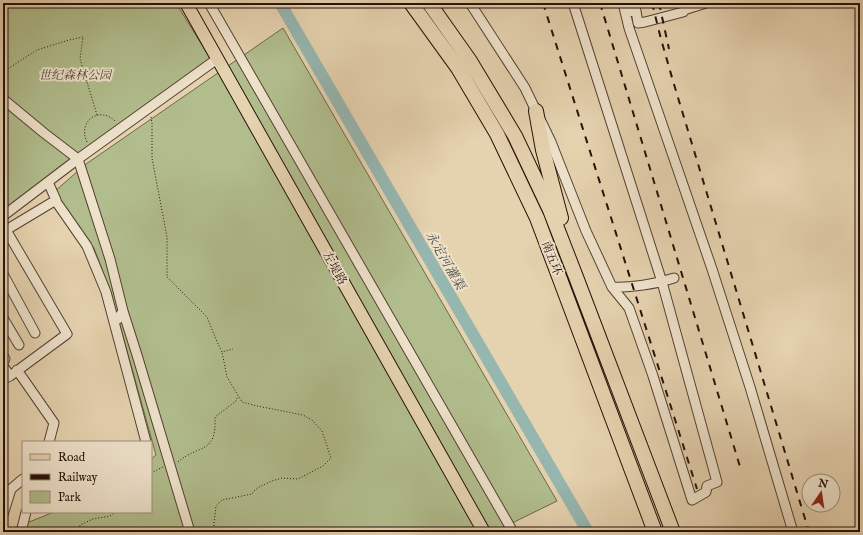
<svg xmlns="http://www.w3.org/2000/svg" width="863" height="535" viewBox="0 0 863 535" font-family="'IM FELL English','Noto Serif SC',serif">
<rect width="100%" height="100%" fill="#e5d2af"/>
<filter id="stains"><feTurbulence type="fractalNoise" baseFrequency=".005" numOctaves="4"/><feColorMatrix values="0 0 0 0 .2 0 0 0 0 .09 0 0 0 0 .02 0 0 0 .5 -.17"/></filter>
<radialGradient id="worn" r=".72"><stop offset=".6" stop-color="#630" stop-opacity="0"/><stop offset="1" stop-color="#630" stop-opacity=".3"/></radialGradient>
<!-- green -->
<path fill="#b1bd8d" stroke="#6c674b" d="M3,3H176L213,63L3,217Z
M283,28L557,501L502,528L504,532H4L54,512H151V459L156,455L111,293L94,248L54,192L86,164Z"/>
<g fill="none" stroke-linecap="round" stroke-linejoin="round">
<!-- river -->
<path stroke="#96b6b0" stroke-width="12" d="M280,3L588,532"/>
<!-- minor casing -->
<g stroke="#564132" stroke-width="11">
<path id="minor" d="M209,3L513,532
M470,3L525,88L551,142L586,231L612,287L629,308L653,376L692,500L706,492L707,486L717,482L662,282L573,3
M623,3L629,28L712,269L750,387L793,532
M625,12L636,11L638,23L645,22L683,12L684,11V10L687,9L706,3
M3,99L44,133L78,159L110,259L123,311L118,319
M55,200L87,246L106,292L146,442
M3,216L78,159L217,59
M3,274L35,333
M612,287C630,288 656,284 674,278
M123,311L137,355L190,532
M3,318L19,345
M3,356L5,359
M3,366L10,376
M17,370L54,423L49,442
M3,379L10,376L67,334L6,230L56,200L48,182
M3,515L11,489L23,479
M21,532L26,512"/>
</g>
<!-- major casing -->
<g stroke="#261109" stroke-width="14">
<path id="major" d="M186,3L484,532"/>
</g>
<!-- highway casing -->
<g stroke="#261109" stroke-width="16">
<path id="highway" d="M411,3L458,68L497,134L537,218L655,532
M429,3L470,61L515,136L550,210L576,277L673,532
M536,111L543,150L561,218"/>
</g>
<!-- path -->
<path stroke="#261109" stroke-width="1" stroke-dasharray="1 2" stroke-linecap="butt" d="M3,72L37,50L69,40L83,37L80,59L97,115
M151,117L152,123V158L167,237V277L207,317L218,344L222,352L233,349
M87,142C77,121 100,105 116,122
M178,462C198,444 217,455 215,417L236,401L238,396
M151,473L163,467
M78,532L80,525L93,519L110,516L115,512
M213,532L216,506L222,500L252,494L254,491L259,487L272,481L282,478L298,479L323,466L331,458L322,431L312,420L303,415L257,406L242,402L227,377L222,352"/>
<!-- minor -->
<use href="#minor" stroke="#eee2cb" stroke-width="9"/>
<!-- major -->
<use href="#major" stroke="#e5d2af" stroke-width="12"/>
<!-- highway -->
<use href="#highway" stroke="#e5d2af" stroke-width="14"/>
<!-- rail -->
<path stroke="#261109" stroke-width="2" stroke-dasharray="7 7" stroke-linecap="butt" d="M543,3L697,489
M600,3L741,470
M652,3L661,39L673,81L809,532
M659,3L669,49"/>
</g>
<g text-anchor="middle" stroke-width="4" stroke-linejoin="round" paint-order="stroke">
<!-- park labels -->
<g font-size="12" font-style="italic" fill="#504531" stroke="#eee2cb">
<text x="75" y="79">世纪森林公园</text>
</g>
<!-- street labels -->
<g font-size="12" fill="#261109" stroke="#eee2cb">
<text transform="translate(552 258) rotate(69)" y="4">南五环</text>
<text transform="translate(335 268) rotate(61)" y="4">左堤路</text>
</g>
<!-- water labels -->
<g font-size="13" font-style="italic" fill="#4d4b43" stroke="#eee2cb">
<text transform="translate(446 260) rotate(60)" y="5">永定河灌渠</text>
</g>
</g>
<!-- margin -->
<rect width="863" height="535" fill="none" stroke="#e5d2af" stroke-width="16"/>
<rect x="4" y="4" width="855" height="527" fill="none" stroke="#261109" stroke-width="2"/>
<rect x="8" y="8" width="847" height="519" fill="none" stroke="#261109"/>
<!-- legend -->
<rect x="22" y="441" width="130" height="72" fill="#eee2cb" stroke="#9e8e7d"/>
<rect x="30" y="454" width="20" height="6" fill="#e5d2af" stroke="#9e8e7d"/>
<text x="58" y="461" font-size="12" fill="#261109">Road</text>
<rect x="30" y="474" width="20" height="6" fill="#261109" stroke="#9e8e7d"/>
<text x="58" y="481" font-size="12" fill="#261109">Railway</text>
<rect x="30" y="491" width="20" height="12" fill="#b1bd8d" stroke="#9e8e7d"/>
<text x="58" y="501" font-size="12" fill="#261109">Park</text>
<!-- north arrow -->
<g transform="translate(821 493) rotate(13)"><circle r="19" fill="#eee2cb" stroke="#9e8e7d"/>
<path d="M0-3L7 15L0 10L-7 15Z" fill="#8f2418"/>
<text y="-6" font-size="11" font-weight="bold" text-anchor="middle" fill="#261109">N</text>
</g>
<rect width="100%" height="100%" filter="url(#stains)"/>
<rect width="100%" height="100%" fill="url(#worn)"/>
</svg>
